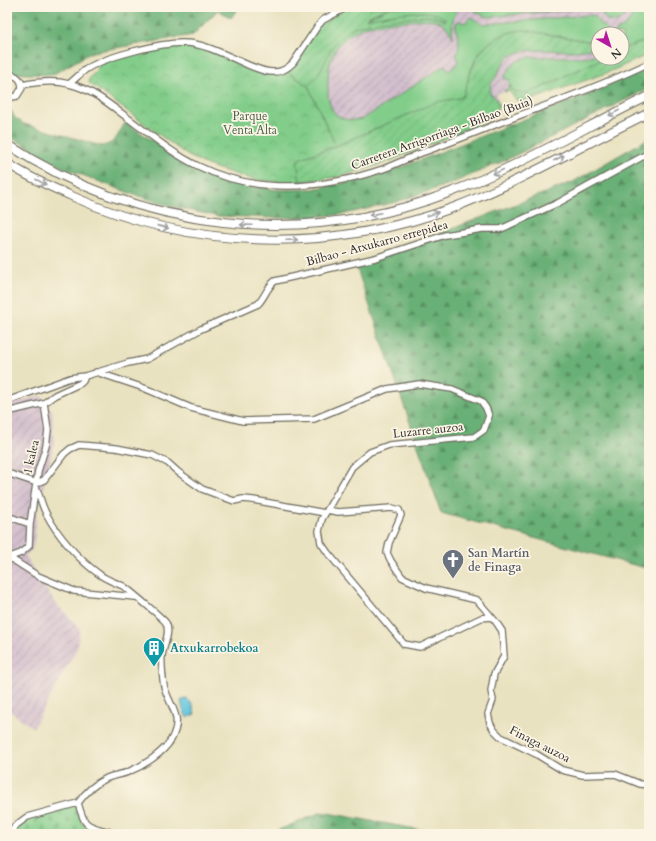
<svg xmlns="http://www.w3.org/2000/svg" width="656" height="841" viewBox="0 0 656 841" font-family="Cardo,serif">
<defs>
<pattern id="industrial-furrows" width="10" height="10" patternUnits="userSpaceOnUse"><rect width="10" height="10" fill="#d1bdcc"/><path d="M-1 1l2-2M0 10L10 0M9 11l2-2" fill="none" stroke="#aa9aa6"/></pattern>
<pattern id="forest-firs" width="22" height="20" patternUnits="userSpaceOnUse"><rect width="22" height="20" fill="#69b076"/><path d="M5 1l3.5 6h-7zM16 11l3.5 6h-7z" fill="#578f61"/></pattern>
<pattern id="cemetery-stones" width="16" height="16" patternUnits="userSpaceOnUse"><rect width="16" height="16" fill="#82cd8a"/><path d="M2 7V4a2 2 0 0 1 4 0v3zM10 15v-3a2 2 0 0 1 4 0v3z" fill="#70b077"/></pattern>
<pattern id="park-crowns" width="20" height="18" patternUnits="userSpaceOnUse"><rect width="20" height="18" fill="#82cd8a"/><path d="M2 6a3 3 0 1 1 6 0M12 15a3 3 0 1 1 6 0" fill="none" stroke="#70b077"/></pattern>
<pattern id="garden-furrows" width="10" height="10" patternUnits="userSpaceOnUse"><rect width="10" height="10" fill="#82cd8a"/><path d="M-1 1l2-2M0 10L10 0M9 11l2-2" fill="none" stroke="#70b077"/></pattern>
</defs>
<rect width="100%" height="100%" fill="#fcf5e5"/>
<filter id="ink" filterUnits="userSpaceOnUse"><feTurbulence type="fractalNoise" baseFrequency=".025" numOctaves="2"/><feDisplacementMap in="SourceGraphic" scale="8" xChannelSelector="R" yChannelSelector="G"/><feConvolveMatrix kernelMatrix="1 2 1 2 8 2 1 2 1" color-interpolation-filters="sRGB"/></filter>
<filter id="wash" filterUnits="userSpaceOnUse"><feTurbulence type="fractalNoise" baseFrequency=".012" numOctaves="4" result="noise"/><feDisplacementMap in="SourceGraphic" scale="16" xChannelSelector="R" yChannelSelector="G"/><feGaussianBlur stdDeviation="0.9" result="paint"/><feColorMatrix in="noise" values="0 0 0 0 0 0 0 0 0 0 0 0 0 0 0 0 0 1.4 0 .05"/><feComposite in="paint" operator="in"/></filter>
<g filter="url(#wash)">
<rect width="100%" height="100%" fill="#e9e2c0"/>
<!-- industrial -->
<path fill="url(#industrial-furrows)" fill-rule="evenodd" d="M347,7H649V54L609,72L528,101H517L509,91L496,94L498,100V106L496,111L489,120L392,160L366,169L337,177L300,182H281L257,180L241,176L207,165L187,155L89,83V79L96,71L99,62L254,67L282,71ZM598,34H622V58H598Z
M41,396L52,411L54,443L37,514L34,542L32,549L25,556L55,603L80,628L77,648L33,728L7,709V405Z"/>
<!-- grass -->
<path fill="#82cd8a" stroke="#567c5a" d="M391,7H450L457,11C451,20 452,28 453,38C444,17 431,18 410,21C392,23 369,23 354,32C347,37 340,42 336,49C329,60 328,72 328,85C327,110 336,124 363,119L445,65L449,71L456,65L458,61C455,55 459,50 459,44C459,37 455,30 456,23L459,21L465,23L470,17L481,23L486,24L591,15L595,16L600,24L605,27L608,31L607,34H598V43L524,30C505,31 484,42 475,60C470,71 467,84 463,96L460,98L414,112L336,146L308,86L311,83C322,64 333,36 354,27C369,21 387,20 403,18C418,17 432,13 445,21V18L424,12L365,19Z
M476,7H594L589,8L487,17L476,12L474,9Z
M633,7H649V40L622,49V34H615L617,30C627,26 634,19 633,7Z
M598,54V58H604L565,76L560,79C546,85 510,107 509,79H504C509,66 515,60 529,57H585Z"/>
<!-- forest -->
<path fill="url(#forest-firs)" stroke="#4a6e50" d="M7,7H239L231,18L218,10L193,35L92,52L52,75L7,73Z
M649,66V88L506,160L450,184L396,202L345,214L311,217L276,218L216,216L174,207L132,194L64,168L7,135V103L15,118L24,124L102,146C116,144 118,134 125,123L198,169L224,180L252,187L281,190L312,189L366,179L405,166L599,90Z
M649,138V569L441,513L356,266L573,182Z
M322,812L444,834H274L276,831Z"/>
<!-- cemetery -->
<path fill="url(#cemetery-stones)" stroke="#567c5a" d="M77,804L83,825L99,830L104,834H12C27,814 55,811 77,804Z"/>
<!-- park -->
<path fill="url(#park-crowns)" stroke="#567c5a" d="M186,43L269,72L285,70L308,86L336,146L301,158L300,182H281L257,180L241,176L207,165L187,155L89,83V79L96,71L99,62L111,57Z"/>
<!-- garden -->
<path fill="url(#garden-furrows)" stroke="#567c5a" d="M347,7H391L367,17L366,19C381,16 440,4 446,21L440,18L427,16L381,21L354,27L340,38L333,46L318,75L308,86L285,70L317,27Z
M602,7H626C628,27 599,27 602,7Z
M524,30L598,43V45C580,59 533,42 510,56C500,62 500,76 491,83L490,94C504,102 498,111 489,120L392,160L366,169L337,177L300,182L297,161L301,158L337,146L436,102L460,98L463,96C467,84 470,71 476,60C484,42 505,31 524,30Z
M649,40V54L609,72L528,101H517L509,91L505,92L504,90L509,89V85C517,103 547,85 560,79L565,76L604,58H622V49Z"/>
<!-- water -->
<path fill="#5fc4dd" stroke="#457884" d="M187,699C192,702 194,708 195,714L187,718L183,710L181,701L182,700Z"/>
</g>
<g filter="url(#ink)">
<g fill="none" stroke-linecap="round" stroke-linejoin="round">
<!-- minor casing -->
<g stroke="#6e6b5f" stroke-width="8">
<path id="minor" d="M7,75C16,74 22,79 22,88L17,96L7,98
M69,84C75,79 80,74 85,70C103,57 163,42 185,43C204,43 230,57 248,65C256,68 266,73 275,72C282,72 288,68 293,63L317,27L323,20L347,7
M22,85C37,82 54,80 69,84C93,89 114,108 133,122C154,138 175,155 198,166C257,195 323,189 383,169C396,164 409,158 421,153C447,144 472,134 497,124C548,104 600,87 649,63
M96,372L144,388L191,408L243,421L314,419L387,389L419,384L452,389L481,401L486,408L489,416L484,430L474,437L389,445L370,452L352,467L322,519L319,531L321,543L328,553L404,644L420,647L481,618L491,617
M7,401L70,378L85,376L128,363L147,359L201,329L258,304C265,297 267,287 275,281L375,258L445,235L482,229H501L558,203L649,153
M44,403L55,395L81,383L83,381L85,376
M7,412L44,403L48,430L46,446L38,471L30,524L29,546L21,553L10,557
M7,473L37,483
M37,483L44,480L64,454L70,449L79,445L116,448L152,455L168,463L178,472L202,489L234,501L243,499L253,500L325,513
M36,487C40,496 42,507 47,515C58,536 79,560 99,574C106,580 115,582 123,586C128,589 165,620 166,623C171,633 163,646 162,656C161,661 163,681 164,686C170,708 184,716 171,740C162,754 143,766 128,772C121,775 114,775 107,778C96,783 85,793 78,803
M327,510L338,512L392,508L399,510L401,515L389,543L387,553L391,561L402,577L426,588L477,600L496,622L502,631L504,656L494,674L491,691L493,700L488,714L490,723L494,730L501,737L536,754L562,770L583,775L615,774L640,784L649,785
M7,516L30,524
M7,556L38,576L74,591L135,597
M9,834L15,826L27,817L78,803C85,828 86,825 110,832"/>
</g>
<!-- highway casing -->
<g stroke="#6e6b5f" stroke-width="10">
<path id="highway" d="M7,144C139,231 303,249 451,192C520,166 583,128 649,96
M7,163C28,177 51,187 74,197C194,251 332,253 455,207C522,181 584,144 649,113"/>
</g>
<!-- minor -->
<use href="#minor" stroke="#fff" stroke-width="5.5"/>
<!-- highway -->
<use href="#highway" stroke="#fff" stroke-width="8"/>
</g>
<!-- one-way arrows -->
<defs><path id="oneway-shaft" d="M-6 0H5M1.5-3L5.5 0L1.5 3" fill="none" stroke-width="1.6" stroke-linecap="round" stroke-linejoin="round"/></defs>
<g stroke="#a0a0a0">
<use href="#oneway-shaft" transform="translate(614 113) rotate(153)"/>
<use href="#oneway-shaft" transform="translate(559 158) rotate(-27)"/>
<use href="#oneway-shaft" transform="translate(498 172) rotate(155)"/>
<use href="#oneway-shaft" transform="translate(41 182) rotate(27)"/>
<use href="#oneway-shaft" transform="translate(375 214) rotate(168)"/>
<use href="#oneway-shaft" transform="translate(433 214) rotate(-18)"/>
<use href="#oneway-shaft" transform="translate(246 225) rotate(-178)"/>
<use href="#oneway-shaft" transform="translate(163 227) rotate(13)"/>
<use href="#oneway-shaft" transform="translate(292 240) rotate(-2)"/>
</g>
</g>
<!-- icons -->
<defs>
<g id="church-pin" transform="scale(1.15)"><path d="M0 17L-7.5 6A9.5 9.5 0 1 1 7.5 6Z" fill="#6b7280" stroke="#fcf5e5"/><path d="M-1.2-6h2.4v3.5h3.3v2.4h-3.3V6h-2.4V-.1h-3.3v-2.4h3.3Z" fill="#fff"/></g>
<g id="building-pin" transform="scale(1.15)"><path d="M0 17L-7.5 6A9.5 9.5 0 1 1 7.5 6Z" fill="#0f9aa8" stroke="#fcf5e5"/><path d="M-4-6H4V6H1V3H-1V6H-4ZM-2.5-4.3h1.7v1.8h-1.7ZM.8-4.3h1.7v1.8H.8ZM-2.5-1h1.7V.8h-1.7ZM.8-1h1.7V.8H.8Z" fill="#fff"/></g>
</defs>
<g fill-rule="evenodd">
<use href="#church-pin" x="453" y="560"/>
<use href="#building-pin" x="154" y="648"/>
</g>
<g text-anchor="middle" stroke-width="3.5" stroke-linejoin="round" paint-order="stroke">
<!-- park labels -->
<g font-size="12" fill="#455c48" stroke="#fcf5e5">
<text x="250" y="120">Parque<tspan x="250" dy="14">Venta Alta</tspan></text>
</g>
<!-- street labels -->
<g font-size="12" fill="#2b2b2b" stroke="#fcf5e5">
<text transform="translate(442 133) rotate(-20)" y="4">Carretera Arrigorriaga - Bilbao (Buia)</text>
<text transform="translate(377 243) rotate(-15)" y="4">Bilbao - Atxukarro errepidea</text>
<text transform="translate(428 430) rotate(-6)" y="4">Luzarre auzoa</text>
<text transform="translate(31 457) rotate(-77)" y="4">1 kalea</text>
<text transform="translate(540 744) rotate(27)" y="4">Finaga auzoa</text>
</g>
<!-- worship labels -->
<g font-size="12" font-weight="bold" fill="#5b616d" stroke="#fcf5e5" text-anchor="start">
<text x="468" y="557">San Martín<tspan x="468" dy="14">de Finaga</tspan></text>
</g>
<!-- culture labels -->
<g font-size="12" font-weight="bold" fill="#0d838f" stroke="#fcf5e5" text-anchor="start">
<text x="170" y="652">Atxukarrobekoa</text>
</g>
</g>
<!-- margin -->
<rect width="656" height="841" fill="none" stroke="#fcf5e5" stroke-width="24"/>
<!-- north arrow -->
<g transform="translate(610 46) rotate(141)"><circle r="19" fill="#fcf5e5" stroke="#a8a49b"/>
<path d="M0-3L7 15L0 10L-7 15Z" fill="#b5179e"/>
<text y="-6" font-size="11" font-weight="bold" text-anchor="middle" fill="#2b2b2b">N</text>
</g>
</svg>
